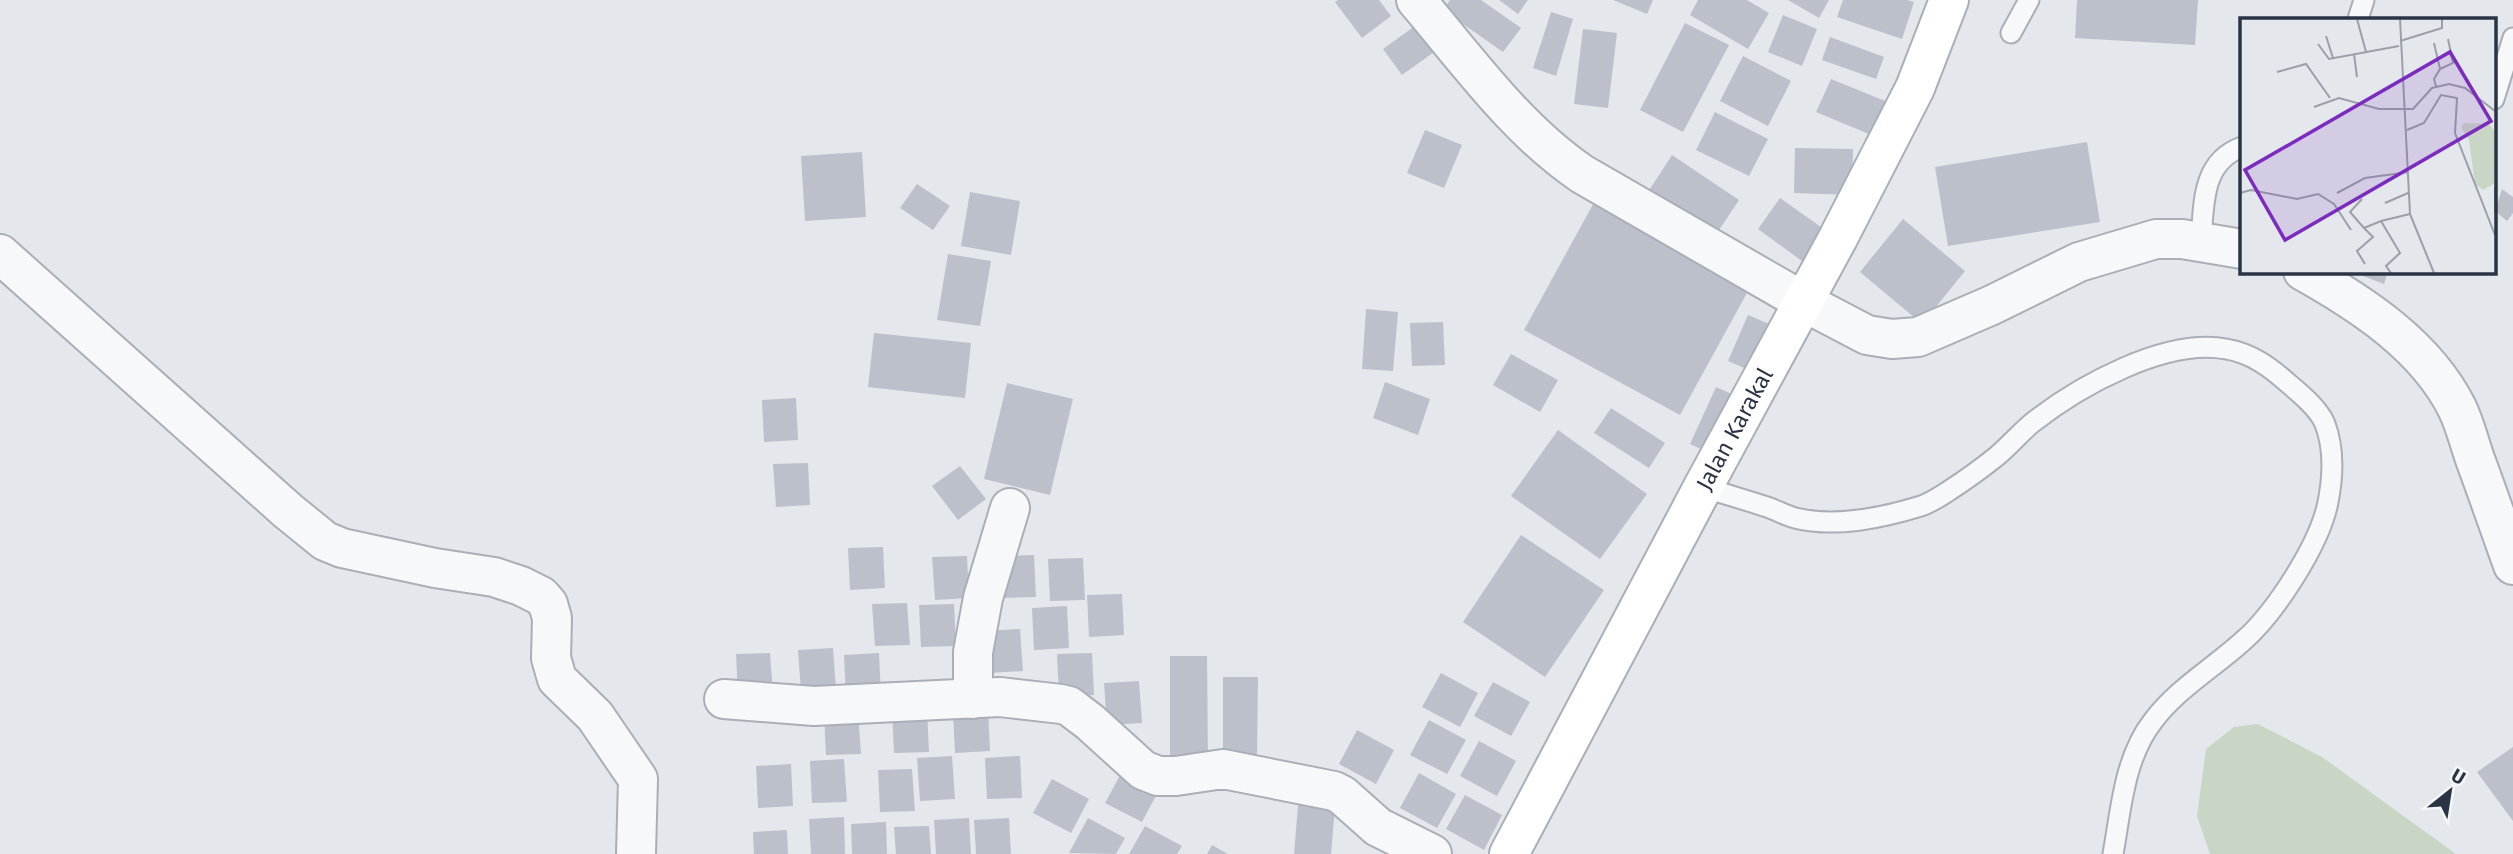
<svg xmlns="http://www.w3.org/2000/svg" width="2513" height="854" viewBox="0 0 2513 854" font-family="'Fira Sans',sans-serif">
<rect width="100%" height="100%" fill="#e4e7ec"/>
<!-- green -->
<path fill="#c9d6c5" d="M2258,724L2322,757L2456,854H2210L2197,816L2206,749L2234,727Z"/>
<!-- building -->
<path fill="#bbc0ca" d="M1338,0H1379L1391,16L1362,38L1335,2Z
M1450,0H1481L1521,28L1503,52L1443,10Z
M1499,0H1528L1518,14Z
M1613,0H1653L1647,14Z
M1698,0H1747L1769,13L1748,49L1690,15Z
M1788,0H1829L1819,18Z
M1843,0H1907L1914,2L1902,39L1837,17Z
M2077,0H2198L2195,45L2075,38Z
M1551,12L1573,19L1556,76L1533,68Z
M1783,15L1817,29L1802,66L1768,52Z
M1422,21L1441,47L1402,75L1383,49Z
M1685,23L1729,45L1683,132L1640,110Z
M1583,29L1617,33L1608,108L1574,104Z
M1830,37L1884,57L1876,79L1822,60Z
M1743,56L1791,81L1768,126L1720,101Z
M1831,79L1890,103L1876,137L1816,112Z
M1715,112L1768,139L1749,176L1696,150Z
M1425,130L1462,145L1444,188L1407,173Z
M2087,142L2100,222L1948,246L1935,167Z
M1795,148L1853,149L1852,195L1794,193Z
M862,152L866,217L805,221L801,156Z
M1672,155L1739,200L1715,236L1648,192Z
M917,184L950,206L933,230L900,208Z
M2502,189L2513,197V213L2507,221L2495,211Z
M970,192L1020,201L1011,255L961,246Z
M1597,197L1753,282L1680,415L1524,330Z
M1780,198L1828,232L1806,264L1758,229Z
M1903,219L1965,271L1922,324L1860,272Z
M948,254L991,261L980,326L937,320Z
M2350,271H2388L2384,284Z
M1366,309L1398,312L1393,371L1362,369Z
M1748,315L1776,327L1756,373L1728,361Z
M1443,322L1445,365L1412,366L1410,323Z
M874,333L971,343L965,398L868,387Z
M1511,354L1558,380L1540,412L1493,385Z
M1385,382L1430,399L1418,435L1373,418Z
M1007,383L1073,399L1050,495L984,479Z
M1716,387L1738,397L1712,454L1690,444Z
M796,398L798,440L764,442L762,400Z
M1611,408L1665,443L1649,468L1594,433Z
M1558,430L1647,494L1600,559L1511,496Z
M808,463L810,505L776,507L773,464Z
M960,466L986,499L958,520L932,486Z
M1521,535L1604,590L1545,677L1463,622Z
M883,547L885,588L850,590L848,548Z
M1034,555L1036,597L1001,598L999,556Z
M967,556L969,598L935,600L932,557Z
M1083,558L1085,600L1050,601L1048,559Z
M1122,594L1124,635L1089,637L1087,595Z
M907,603L910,645L875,646L872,604Z
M954,604L956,646L921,647L919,605Z
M1067,606L1069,648L1034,650L1032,608Z
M1020,629L1023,671L988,673L985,631Z
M833,648L836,690L801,692L798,650Z
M770,653L773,694L738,696L736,654Z
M879,653L881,695L846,697L844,655Z
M1092,653L1094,695L1059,696L1057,654Z
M1170,656H1207L1208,763H1170Z
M1441,673L1478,693L1460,727L1422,707Z
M1223,677H1258L1257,755H1223Z
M1139,681L1142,723L1107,725L1104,683Z
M1493,682L1530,702L1511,736L1474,716Z
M988,709L990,751L955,753L953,711Z
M927,710L929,752L894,753L892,711Z
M858,712L861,754L826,755L824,713Z
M1429,720L1466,740L1447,774L1410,755Z
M1357,730L1394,750L1376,784L1339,764Z
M1479,741L1516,761L1497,796L1460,776Z
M2513,747V821L2477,772Z
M952,756L955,799L920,801L917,758Z
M1020,756L1022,798L987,799L985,758Z
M844,759L847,802L812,803L810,761Z
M791,764L793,806L758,808L756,766Z
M1124,768L1160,788L1142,822L1105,803Z
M912,769L915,811L880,812L878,770Z
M1419,773L1456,794L1437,828L1400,808Z
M1052,779L1089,799L1071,833L1033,813Z
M1299,793L1336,797L1331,854H1294Z
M1465,795L1502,815L1484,850L1446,829Z
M844,817L845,854H811L809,819Z
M969,818L971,854H936L934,820Z
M1009,818L1011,854H976L974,820Z
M1088,818L1125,838L1116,854L1069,853Z
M886,822L887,854H852L851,824Z
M929,826L931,854H896L894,827Z
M1145,826L1182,846L1177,854H1129Z
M787,830L788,854H754L753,832Z
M1212,845L1228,854H1207Z"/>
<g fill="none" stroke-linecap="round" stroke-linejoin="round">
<!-- lane casing -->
<g stroke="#a9aeb7" stroke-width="23">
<path id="lane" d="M2358,19L2364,0
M2011,33L2029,0
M2494,99L2513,38
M2201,241C2204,205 2201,162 2242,147
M1703,487C1724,494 1746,500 1767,507C1776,510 1785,515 1795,518C1836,528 1882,518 1921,506C1930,503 1939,497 1947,492C1964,481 1981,469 1997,456C2009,446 2020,433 2032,423C2079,386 2165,338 2226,349C2251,353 2270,367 2289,384C2301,394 2319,409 2325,424C2334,448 2333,477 2328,502C2320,544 2275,613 2243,641C2213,668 2177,689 2153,721C2124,758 2121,810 2113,854"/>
</g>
<!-- street casing -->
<g stroke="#a9aeb7" stroke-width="42">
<path id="street" d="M1416,0C1467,60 1516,129 1582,174L1804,302L1867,335L1892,339L1918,337L1992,305L2079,262L2156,239H2182L2242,249
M0,254L288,511L325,541L342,548L435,568L494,577L521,586L541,596L548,604L552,618L551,658L557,679L595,716L638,779L636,854
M2303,271C2362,304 2426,346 2457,408C2465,424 2469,442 2475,459C2488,494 2500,529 2513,565
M724,699L814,706L1000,697L1061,704L1069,706L1090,722L1143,770L1158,776H1176L1223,769L1334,791L1342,795L1378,827L1432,854
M973,699V652L983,598L1010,508"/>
</g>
<!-- secondary casing -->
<g stroke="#a9aeb7" stroke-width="42">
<g id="secondary">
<path id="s1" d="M1509,854L1703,487L1838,238L1915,88L1949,0"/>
</g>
</g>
<!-- lane -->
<use href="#lane" stroke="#f7f8fa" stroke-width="19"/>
<!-- street -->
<use href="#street" stroke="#f7f8fa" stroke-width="38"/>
<!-- secondary -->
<use href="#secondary" stroke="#fff" stroke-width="38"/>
</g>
<g text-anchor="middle" stroke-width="7" stroke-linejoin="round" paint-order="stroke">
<!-- street labels -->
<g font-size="23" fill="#2b3445" stroke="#f4f6f9">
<text dy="8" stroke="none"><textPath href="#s1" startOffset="481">Jalan Karakal</textPath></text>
</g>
</g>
<!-- overview -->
<g transform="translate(2240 18)">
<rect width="256" height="256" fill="#e4e7ec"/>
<path d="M224,105L249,106L255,114V165L243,172L235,166L229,122L221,109Z" fill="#c9d6c5"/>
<path fill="none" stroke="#9a9fa9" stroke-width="2" d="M117,1L126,34M160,1L170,196L194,255M86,18L93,40M160,23L202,10V1M194,25L200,51L194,61L196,68M78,26L89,41L159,28M114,36L117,59M200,51L213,45L208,21M37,54L66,46L90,80M74,89L99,80L139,91H173L192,70L209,66L225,70L255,93M167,112L184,105L201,77L217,80L215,115L255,217M255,169V195M0,175L11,172L57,181L78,176L94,186L111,212M97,175L125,160L169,154M122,181L110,194L124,210L141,203L160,235L146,248L151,255M145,185L168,175M141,203L170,196M124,210L133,219L117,233L125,246"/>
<path fill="#7b2cbf" fill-opacity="0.15" stroke="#7b2cbf" stroke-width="3.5" d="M210,34L251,103L45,222L5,152Z"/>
<rect width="256" height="256" fill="none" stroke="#2b3445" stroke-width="3.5"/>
</g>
<!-- north arrow -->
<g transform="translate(2450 791) rotate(30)" stroke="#f4f6f9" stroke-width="5" paint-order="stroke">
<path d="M0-5L12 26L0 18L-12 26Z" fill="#2b3445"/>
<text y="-10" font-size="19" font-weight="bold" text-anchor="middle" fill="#2b3445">U</text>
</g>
</svg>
